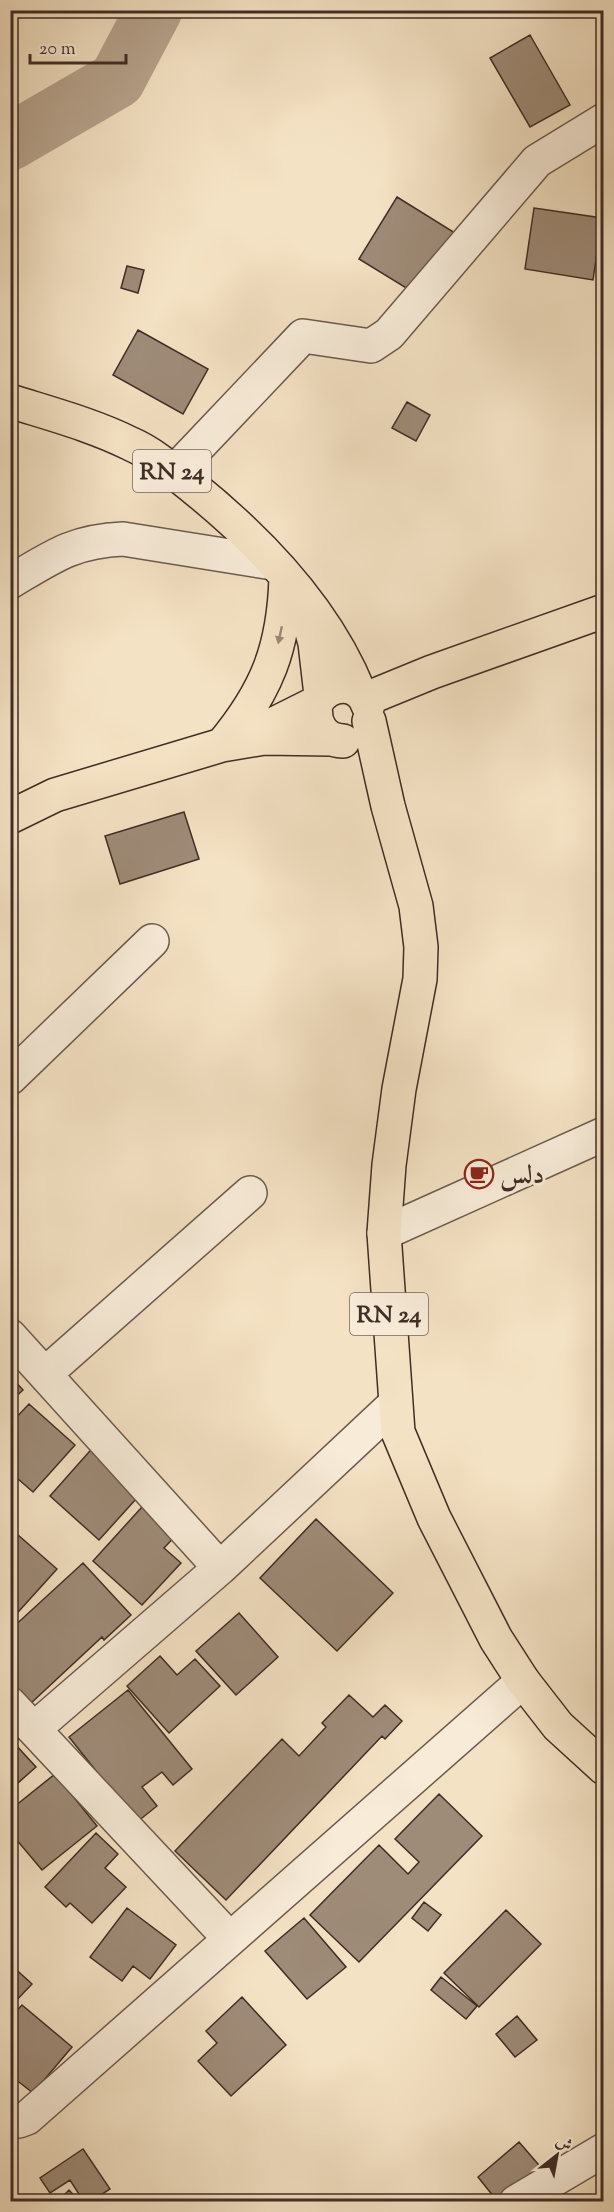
<svg xmlns="http://www.w3.org/2000/svg" width="614" height="2212" viewBox="0 0 614 2212" font-family="'Sorts Mill Goudy',Amiri,serif">
<rect width="100%" height="100%" fill="#f4e2c4"/>
<filter id="stains"><feTurbulence type="fractalNoise" baseFrequency=".00333" numOctaves="4"/><feColorMatrix values="0 0 0 0 .2 0 0 0 0 .09 0 0 0 0 .02 0 0 0 .5 -.17"/></filter>
<radialGradient id="worn" r=".72"><stop offset=".6" stop-color="#630" stop-opacity="0"/><stop offset="1" stop-color="#630" stop-opacity=".3"/></radialGradient>
<g fill="none" stroke-linecap="round" stroke-linejoin="round">
<!-- river -->
<path stroke="#b7a48e" stroke-width="57" d="M10,142L117,80L154,10"/>
</g>
<!-- building -->
<path fill="#9e8b78" stroke="#402d26" stroke-width="1.5" d="M530,35L570,105L530,127L490,58Z
M397,197L455,233L416,294L359,259Z
M534,208L602,218L593,280L525,269Z
M127,266L144,270L138,293L121,288Z
M138,330L208,369L183,414L113,375Z
M407,402L430,415L416,441L392,428Z
M184,812L199,859L120,884L105,836Z
M10,1376L23,1390L10,1402Z
M29,1404L75,1445L33,1492L10,1472V1424Z
M96,1444L145,1489L99,1540L50,1496Z
M151,1497L184,1527L164,1548L181,1563L142,1605L93,1561Z
M316,1519L393,1593L337,1651L260,1578Z
M10,1528L57,1569L10,1621Z
M83,1563L131,1615L104,1640L102,1637L29,1705L10,1685V1630Z
M239,1613L278,1657L236,1695L196,1651Z
M160,1656L177,1675L195,1659L220,1686L169,1733L127,1686Z
M128,1690L192,1769L173,1785L162,1772L142,1787L157,1806L137,1822L69,1737Z
M349,1695L373,1717L385,1705L402,1721L385,1739L382,1736L226,1900L175,1851L282,1739L299,1756L326,1727L322,1723Z
M10,1718L25,1734L14,1743L36,1767L10,1790Z
M55,1774L97,1826L42,1870L10,1832V1810Z
M439,1794L482,1836L359,1962L310,1915L379,1845L408,1874L419,1862L395,1839Z
M96,1833L118,1854L105,1868L126,1887L92,1923L70,1903L66,1907L45,1887Z
M424,1902L441,1915L428,1931L412,1918Z
M127,1908L176,1945L150,1979L133,1966L122,1981L90,1957Z
M506,1910L541,1944L479,2007L444,1973Z
M304,1918L346,1967L307,1999L265,1951Z
M10,1964L32,1984L10,2007Z
M441,1977L477,2006L466,2019L431,1990Z
M242,1997L286,2045L231,2096L198,2061L217,2043L206,2031Z
M22,2005L72,2047L33,2093L10,2075V2018Z
M517,2016L537,2040L515,2057L496,2034Z
M519,2142L544,2171L508,2202H498L478,2177Z
M83,2149L110,2189L90,2202H84L70,2180L50,2193L40,2178Z
M69,2190L80,2202H57Z"/>
<g fill="none" stroke-linecap="round" stroke-linejoin="round">
<!-- minor casing -->
<g stroke="#6d5a4e" stroke-width="36">
<path id="minor" d="M174,472L303,336L371,346L389,334L537,161L604,120
M10,582C52,557 73,541 123,539L273,563
M10,1078L152,941
M384,1233L604,1134
M10,1336L220,1568
M45,1374L250,1193
M10,1704L230,1939
M34,1729L220,1568L395,1404
M10,2120L19,2121L27,2118L523,1681
M516,2202L604,2150"/>
</g>
<!-- major casing -->
<g stroke="#402d26" stroke-width="36">
<path id="major" d="M10,401C51,414 93,425 131,444C154,454 175,473 194,488C262,543 326,610 359,692
M307,614L315,643L321,695
M366,699L432,672L604,611
M316,703C313,723 322,740 343,741
M369,721L388,806L416,906L421,947L420,979L399,1089L389,1165L384,1233L398,1432L434,1518L496,1639L523,1681L558,1726L604,1768
M254,734L316,703C328,682 359,679 368,705
M222,745C267,691 284,648 286,577
M10,817L55,795L222,745L264,738L330,739"/>
</g>
<!-- minor -->
<use href="#minor" stroke="#f8ecd9" stroke-width="33"/>
<!-- major -->
<use href="#major" stroke="#f4e2c4" stroke-width="33"/>
</g>
<!-- one-way arrows -->
<defs><path id="oneway-solid" d="M-6-.8H1V-3.2L6.5 0L1 3.2V.8H-6Z" transform="scale(1.5)"/></defs>
<use fill="#9a8875" href="#oneway-solid" transform="translate(280 635) rotate(102)"/>
<!-- icons -->
<defs>
<g id="cafe-ring" transform="scale(1.5)"><circle r="9.5" fill="#f8ecd9" stroke="#8f2418" stroke-width="1.5"/><path d="M-5.5-4.5H6V0H3Q3 3.5 0 3.5H-2.5Q-5.5 3.5-5.5 0ZM3-3.2v2h1.7v-2ZM-6 4.5H4V6H-6Z" fill="#8f2418"/></g>
</defs>
<g fill-rule="evenodd">
<use href="#cafe-ring" x="479" y="1174"/>
</g>
<g text-anchor="middle" stroke-width="6" stroke-linejoin="round" paint-order="stroke">
<!-- shield labels -->
<g fill="#f8ecd9" stroke="#77665c" stroke-width="1.5">
<rect x="133" y="450" width="78" height="42" rx="4.5"/>
<rect x="350" y="1293" width="78" height="42" rx="4.5"/>
</g>
<g font-size="24" font-weight="bold" fill="#402d26">
<text x="172" y="479">RN 24</text>
<text x="389" y="1322">RN 24</text>
</g>
<!-- poi labels -->
<g font-size="26" font-weight="bold" fill="#402d26" stroke="#f8ecd9" text-anchor="start">
<text x="500" y="1183">دلس</text>
</g>
</g>
<!-- margin -->
<rect width="614" height="2212" fill="none" stroke="#f4e2c4" stroke-width="36"/>
<rect x="12" y="12" width="590" height="2188" fill="none" stroke="#402d26" stroke-width="3"/>
<rect x="18" y="18" width="578" height="2176" fill="none" stroke="#402d26" stroke-width="1.5"/>
<!-- north arrow -->
<g transform="translate(557 2155) rotate(31)" stroke="#f8ecd9" stroke-width="4.5" paint-order="stroke">
<path d="M0-4.5L10 22L0 15L-10 22Z" fill="#402d26"/>
<text y="-9" font-size="16" font-weight="bold" text-anchor="middle" fill="#402d26">ش</text>
</g>
<!-- scale -->
<path d="M30 54v9h96v-9" fill="none" stroke="#402d26" stroke-width="3"/>
<text x="39" y="54" font-size="18" fill="#402d26" stroke="#f8ecd9" stroke-width="4.5" paint-order="stroke">20 m</text>
<rect width="100%" height="100%" filter="url(#stains)"/>
<rect width="100%" height="100%" fill="url(#worn)"/>
</svg>
